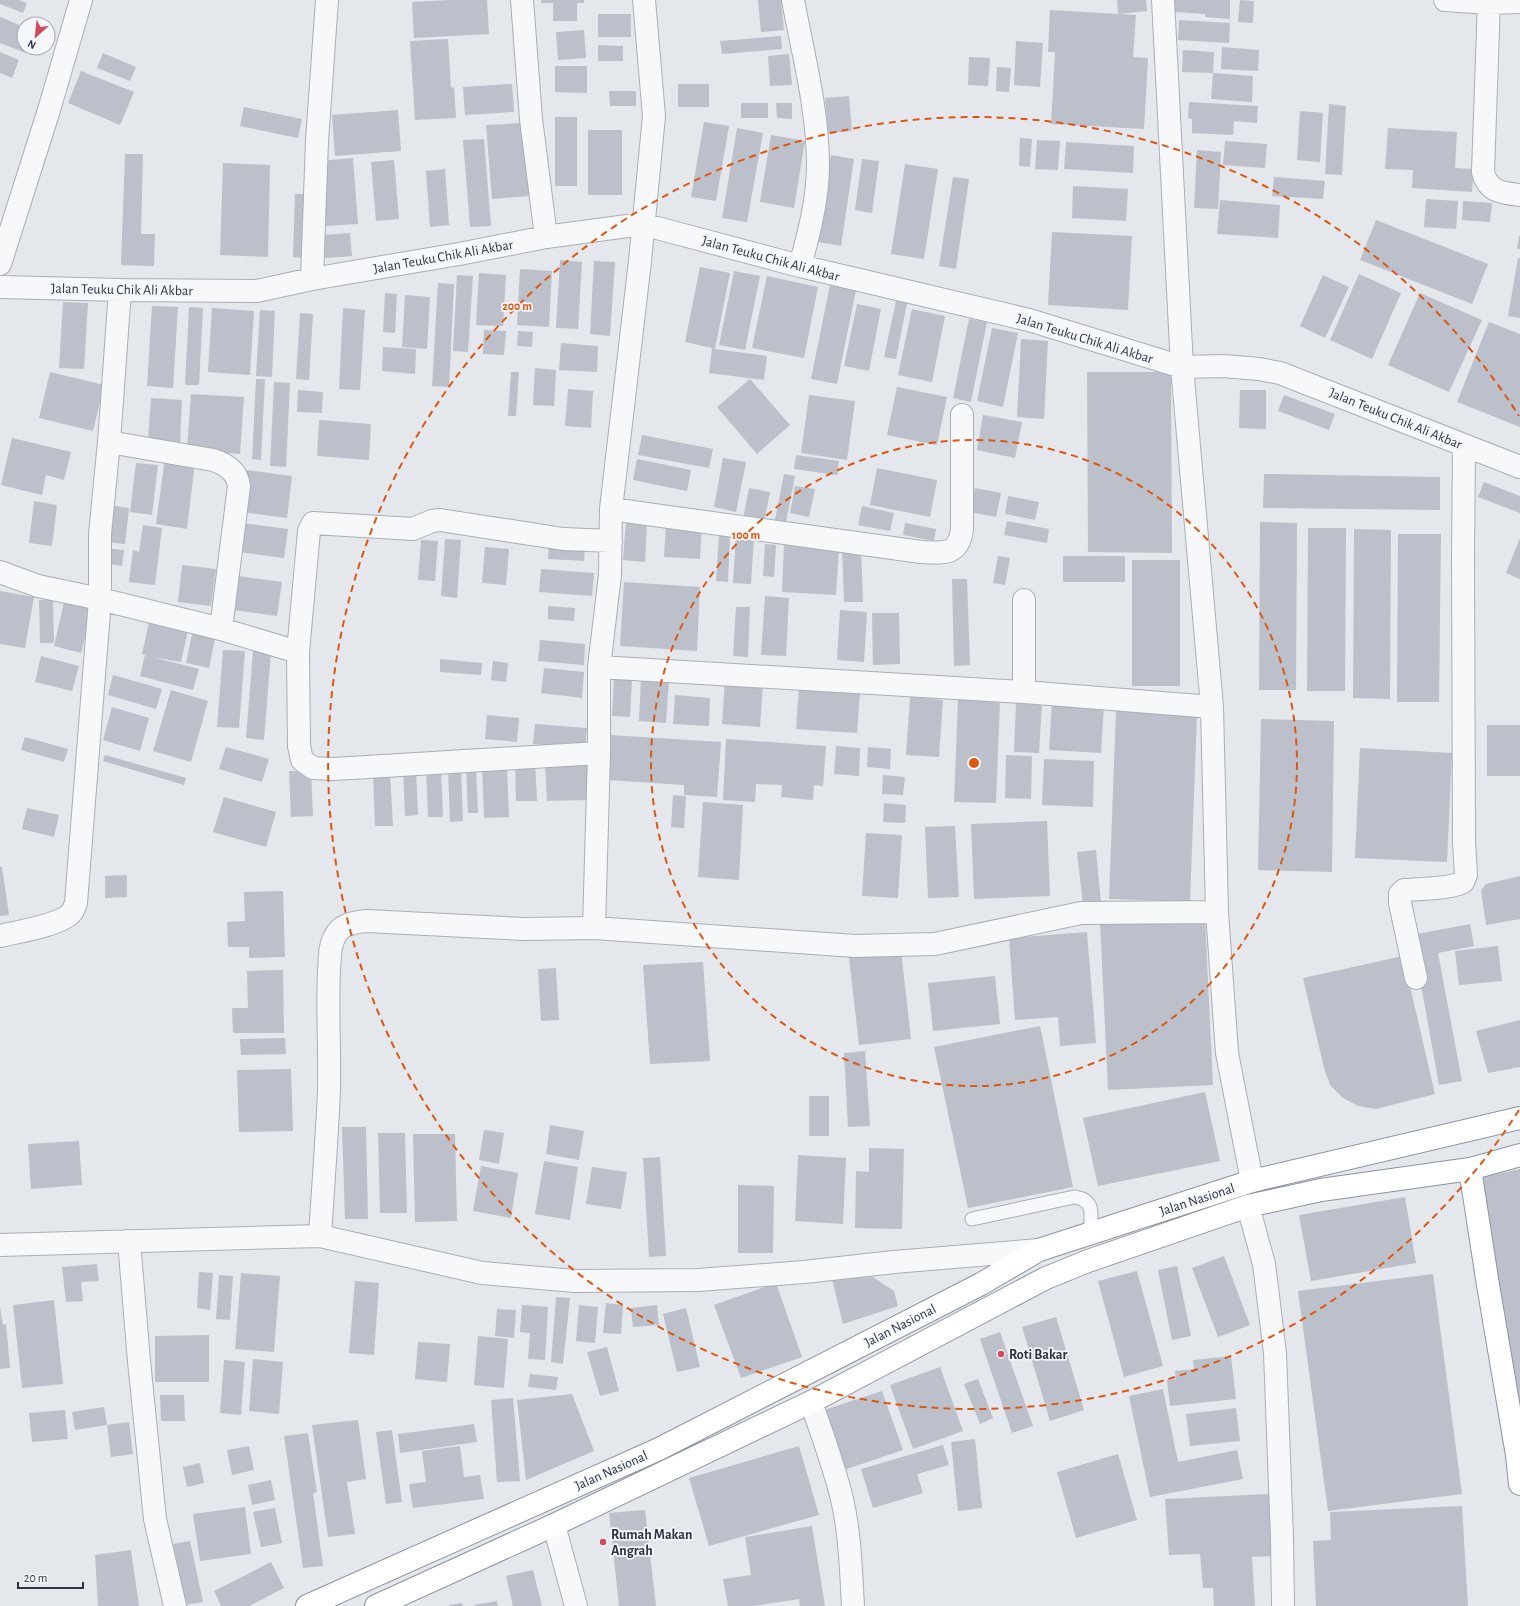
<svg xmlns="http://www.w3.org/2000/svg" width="1520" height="1606" viewBox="0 0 1520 1606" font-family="'Alegreya Sans',sans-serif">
<rect width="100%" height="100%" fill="#e4e7ec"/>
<!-- building -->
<path fill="#bbc0ca" d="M0,0H19L27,3L23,13L0,4Z
M449,0H487L489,34L414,38L412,2Z
M541,0H584V3H577V21H553V3H541Z
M758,0H781L784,30L761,32Z
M1117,0H1146L1147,11L1118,14Z
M1175,0H1230V19L1205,17V14L1175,12Z
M1240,0L1254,1L1253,23L1238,22Z
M1050,10L1136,15L1133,57L1148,58L1144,129L1051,124L1055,52H1048Z
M598,14H631V37H598Z
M0,17L24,27V48H28L26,53L0,43Z
M1179,20L1230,23L1229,43L1178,40Z
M584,30L586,58L558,60L556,32Z
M781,36L782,49L722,54L720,41Z
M448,39L451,88L454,87L456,118L415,120L410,41Z
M1016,41L1043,43L1040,87L1014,85Z
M598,45L623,46V61H598Z
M1222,47L1259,50L1258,71L1221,69Z
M1183,50L1214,52L1213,73L1182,72Z
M0,52L19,60L12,78L0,73Z
M103,53L136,67L130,81L97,68Z
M789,54L792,85L770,86L768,56Z
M969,57L990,58L988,86L968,85Z
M555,66H587V93L555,92Z
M997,67L1011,68L1009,92L996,91Z
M81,71L134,92L120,125L68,103Z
M1213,73L1253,76L1252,102L1211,99Z
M512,84L514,112L465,115L463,87Z
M678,84H709V107H678Z
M609,91H636V106H610Z
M849,96L852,131L828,133L825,98Z
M1189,102L1258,106L1257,123L1234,121L1233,135L1192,133V119L1188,118Z
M741,103H768V118H741Z
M776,103H792V119L777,118Z
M1329,104L1346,106L1342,175L1325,174Z
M244,107L302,119L298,138L240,126Z
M398,110L401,151L335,156L332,115Z
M1300,111L1323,113L1320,162L1297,160Z
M555,117H577V186H555Z
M704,122L729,126L716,201L691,197Z
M524,123L530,196L492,199L486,125Z
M737,128L763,133L747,222L722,218Z
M1388,128L1457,132L1455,168L1474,169L1472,192L1412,188L1413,170L1385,169Z
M588,130H622V195H588Z
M771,135L805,141L794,208L760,202Z
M1020,138L1032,139L1030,167L1019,166Z
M484,139L491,226L470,227L463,140Z
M1037,140L1060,141L1058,170L1035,169Z
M1225,141L1267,144L1265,168L1223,165Z
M1066,142L1134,146L1133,173L1064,169Z
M1197,150L1221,152L1218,209L1194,208Z
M125,154H143L141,234H155L154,266L121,265Z
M831,155L854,159L841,246L818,242Z
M353,158L358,224L325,226L320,161Z
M862,159L879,161L872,213L855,210Z
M394,160L399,219L376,221L371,162Z
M223,163L270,165L268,257L220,255Z
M905,164L938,169L924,259L891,254Z
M445,169L449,225L430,227L426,171Z
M953,177L969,179L956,269L939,266Z
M1274,177L1325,181L1323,199L1272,196Z
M1073,186L1128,189L1126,221L1072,218Z
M295,194H305L304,258L293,257Z
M1426,199L1458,201L1456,229L1424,227Z
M1220,200L1280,205L1278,238L1217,234Z
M1463,201L1492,203L1490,222L1462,220Z
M1376,220L1488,264L1472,304L1360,260Z
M1052,232L1132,236L1128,310L1048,305Z
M350,233L352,256L325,258L323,235Z
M1519,236H1520V249H1517Z
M1518,258H1520V318L1508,316Z
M560,260L582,262L578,329L556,328Z
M594,261L615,262L610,336L590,334Z
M700,267L730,273L715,349L767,356L764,380L709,373L712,348L685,342Z
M520,269L552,271L549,327L517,325Z
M734,271L760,276L745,350L719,345Z
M479,273L506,275L503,326L476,325Z
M1359,274L1401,293L1372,359L1330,340Z
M457,275L473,276L468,352L453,351Z
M1323,275L1349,287L1325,338L1300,326Z
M767,276L818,287L804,358L752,348Z
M438,283L454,284L449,387L432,386Z
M830,285L856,290L837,384L811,379Z
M385,293L397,294L395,333L383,332Z
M1420,293L1482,320L1449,392L1388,365Z
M405,295L430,297L427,349L402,347Z
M896,301L907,303L896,359L884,357Z
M63,302L88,303L84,369L59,368Z
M857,304L881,309L869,371L844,366Z
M152,306L178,307L173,388L147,386Z
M189,307L203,308L199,385H185Z
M212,308L254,311L250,375L208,372Z
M343,308L365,310L360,390L339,389Z
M912,309L945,316L932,382L898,375Z
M260,310L275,311L272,377L256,376Z
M300,313L313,314L309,380L296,379Z
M969,319L987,322L971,402L953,398Z
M1489,322L1520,334V427L1457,402Z
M992,328L1018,333L1003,407L977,401Z
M484,330L506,331L504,355L483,354Z
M518,331L533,332L532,347L517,346Z
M1021,339L1048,341L1044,419L1017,417Z
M561,343L598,346L597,372L559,370Z
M383,347L416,349L415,374L382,371Z
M535,368L556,370L554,406L533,405Z
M50,372L104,385L93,431L39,418Z
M511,372H519L516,416H508Z
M1087,372H1171L1172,553L1088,552Z
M256,379H265L261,460L252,459Z
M750,379L790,425L757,454L717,407Z
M274,382L290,383L286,467L270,466Z
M897,387L947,397L937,445L887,435Z
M568,389L593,391L591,428L565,426Z
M298,390L323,392L322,413L297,412Z
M1240,390H1266V429L1239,428Z
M191,394L244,397L240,454L187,450Z
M809,395L855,401L847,460L801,453Z
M1284,395L1335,414L1329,430L1278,411Z
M151,398L182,400L180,443L148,441Z
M983,415L1022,422L1015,458L977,450Z
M319,420L371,424L369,460L317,456Z
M642,435L713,449L709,468L638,455Z
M12,438L71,452L64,480L46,475L42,495L1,485Z
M796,455L839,461L837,475L794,469Z
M165,458L195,462L187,529L156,524Z
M723,458L746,462L736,512L714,507Z
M637,459L691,470L687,491L633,480Z
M136,463L158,465L152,515L130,512Z
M877,468L937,480L930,517L870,505Z
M246,470L292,476L287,518L241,512Z
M784,474L795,476L785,527L774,525Z
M1264,474L1440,477V510L1263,508Z
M1484,482L1520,496V513L1478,497Z
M795,486L815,489L809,517L790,513Z
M749,488L770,492L764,523L743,519Z
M975,488L1001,493L996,517L970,512Z
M1008,496L1039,502L1035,520L1005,514Z
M34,501L57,505L52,546L29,543Z
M101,504L129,508L125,544L96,541Z
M862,506L894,513L890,531L858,525Z
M626,520L647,522L645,562L623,560Z
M1007,521L1049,529L1047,543L1004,535Z
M1260,522L1297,523L1296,690H1259Z
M242,523L288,529L284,558L238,552Z
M905,523L936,529L934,541L903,535Z
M666,524L702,526L700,559L664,557Z
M143,525L162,528L155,585L129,582L133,550L139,552Z
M1308,528H1346L1345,691H1307Z
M1354,529L1391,530L1390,699L1353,698Z
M1398,534H1441L1439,702H1397Z
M736,535L754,536L751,584L733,583Z
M719,536H730L728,582L716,581Z
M1520,538V579L1506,573Z
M445,539L461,540L457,598L441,596Z
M421,540L438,541L435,581L418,580Z
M549,543L585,546L584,561L548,559Z
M765,544L776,545L774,577L763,576Z
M784,545L839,550L836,595L782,592Z
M485,547L509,549L506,585L482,583Z
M104,548L124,550L122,566L102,563Z
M842,548H861L863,602H844Z
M998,556L1010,558L1005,585L993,583Z
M1063,556H1125V582H1063Z
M1132,560H1180V686H1132Z
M182,565L216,569L211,606L178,602Z
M541,569L594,573L592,596L539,592Z
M231,575L282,582L277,616L226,609Z
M952,579H967L970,665L954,666Z
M624,582L700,587L697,651L620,646Z
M0,591L34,597L25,648L0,644Z
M765,596L789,598L786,656L761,655Z
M65,598L93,605L81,653L54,646Z
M39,600H53L54,643H40Z
M548,606L575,608L574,621L548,619Z
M736,607H750L748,657L733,656Z
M840,610L867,612L864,662L837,660Z
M872,613H899L900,664L873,665Z
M149,622L188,630L181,662L152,657L199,669L193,690L140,676L145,655L142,654Z
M193,630L216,634L209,668L186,663Z
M540,640L585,644L584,665L538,661Z
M223,650L245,651L239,728L217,727Z
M253,651L271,652L264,740L246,738Z
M41,656L79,666L72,691L35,682Z
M440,659L482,663L481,675L440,672Z
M493,661L508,663L506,682L491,680Z
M544,668L584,672L582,698L541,693Z
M113,675L162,689L156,709L108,695Z
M614,678L632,679L630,717L612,716Z
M641,678L669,680L666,723L639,721Z
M725,680L763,683L760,727L722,724Z
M799,687L860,691L857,733L796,729Z
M171,690L208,701L191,762L153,751Z
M675,695L710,698L709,726L673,724Z
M910,697L943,700L939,757L906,755Z
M958,699L1000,701L996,803L954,802Z
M1052,701L1104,704L1101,753L1049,750Z
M1016,702L1042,703L1039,753L1014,752Z
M112,707L149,718L140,751L103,740Z
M1116,710L1197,714L1190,902L1109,899Z
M487,715L519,718L517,742L485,739Z
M1261,719L1334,721L1332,872L1258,870Z
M535,724L587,728L585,748L533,744Z
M1487,725H1520V776H1487Z
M610,735L721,742L717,797L684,795V785L608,780Z
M25,737L68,749L64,762L21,750Z
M726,739L826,746L823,786L814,785L813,800L781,797L782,785L756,784L755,802L723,800Z
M836,746L860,748L859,776L834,774Z
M226,747L269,759L262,782L219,769Z
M868,747L891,749L890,769L867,767Z
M1360,748L1452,753L1447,862L1355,858Z
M105,755L186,778L184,785L103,761Z
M1006,755L1032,756L1031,799L1005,798Z
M1044,759L1094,761L1093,807L1042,805Z
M535,762L537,801H516L515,763Z
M587,763L588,800L547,801L545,764Z
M507,765L509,817L484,818L482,766Z
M426,768H441L443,817H428Z
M466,768H476L478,813H468Z
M403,769H416L418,815L405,816Z
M448,769H461L463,821L450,822Z
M289,771H311L313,816L291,817Z
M390,773L393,826H375L373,774Z
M883,775L905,777L903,795L882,794Z
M673,795L686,796L684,828L671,827Z
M224,797L276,812L266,847L213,832Z
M703,802L743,805L739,880L698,877Z
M884,803L906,805L905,823L883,822Z
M27,808L59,815L54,837L22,829Z
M1047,821L1050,896L974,899L971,824Z
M955,826L959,897L928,898L925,827Z
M866,833L902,835L898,898L862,896Z
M1096,850L1101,903L1083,905L1077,852Z
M0,867H2L9,915L0,916Z
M127,875V897L105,898V876Z
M1520,876V919L1486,925L1481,890L1486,884Z
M283,891L285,957L249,958V947H228L227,922L245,921L244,892Z
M1205,918L1213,1085L1108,1090L1100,922Z
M1470,924L1474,946L1438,953L1462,1081L1439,1085L1412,935Z
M1087,932L1096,1043L1060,1046L1058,1017L1015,1020L1009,938Z
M1498,946L1502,981L1459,985L1455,951Z
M901,951L911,1039L859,1045L849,957Z
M1403,956L1435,1094L1376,1109L1358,1106L1343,1098L1330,1085L1324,1068L1303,978Z
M703,962L710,1061L650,1064L643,965Z
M556,968L559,1020L541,1021L538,969Z
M283,970L284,1033H233L232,1008H248L247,971Z
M995,976L1000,1024L933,1031L928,983Z
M1520,1020V1067L1488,1073L1476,1031Z
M1040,1026L1073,1187L968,1208L934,1047Z
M285,1038L286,1054L241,1055L240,1039Z
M865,1051L870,1126L848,1127L844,1053Z
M291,1069L293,1131L239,1132L237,1070Z
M1205,1092L1220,1161L1098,1186L1083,1118Z
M809,1096H829V1136H809Z
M550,1125L584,1131L579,1160L546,1154Z
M342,1127H366L368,1219H345Z
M484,1130L504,1133L499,1164L479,1160Z
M378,1133H405L407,1213H380Z
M413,1134H455L457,1221L415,1222Z
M79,1141L82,1185L31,1189L28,1144Z
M869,1148L904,1149L902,1229L855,1228L856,1171L869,1172Z
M798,1155L846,1158L843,1224L795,1221Z
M660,1157L666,1256L649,1257L643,1158Z
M544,1161L578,1167L570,1220L535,1214Z
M481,1166L518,1173L511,1218L473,1211Z
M592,1167L627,1172L621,1209L586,1204Z
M1520,1169V1407L1478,1178Z
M738,1185L774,1186L773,1253H738Z
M1405,1197L1416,1263L1311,1281L1299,1215Z
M1224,1256L1250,1325L1218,1337L1192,1268Z
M97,1264L99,1281L81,1282L83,1301L66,1302L62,1267Z
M1177,1266L1191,1336L1172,1340L1158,1270Z
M1137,1271L1163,1366L1124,1377L1098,1281Z
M199,1272L213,1273L210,1310L197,1308Z
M241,1273L280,1276L274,1352L235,1349Z
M1433,1274L1462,1494L1328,1511L1298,1291Z
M219,1275L233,1276L230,1320L216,1319Z
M873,1277L894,1291L898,1306L843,1324L832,1279Z
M355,1281L379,1283L374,1355L349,1353Z
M776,1283L802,1357L741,1378L714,1305Z
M556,1297L570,1298L563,1364L551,1362Z
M54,1300L63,1384L22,1388L13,1305Z
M606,1303L623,1305L621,1334L603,1333Z
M522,1305L548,1307L545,1360L528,1359L530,1333L520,1332Z
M579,1305L598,1307L595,1343L576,1341Z
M657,1305L659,1325L633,1327L631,1308Z
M0,1308L3,1325L6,1324L10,1368L0,1369Z
M686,1308L700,1367L677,1372L663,1314Z
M497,1309L516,1310L514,1338L495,1336Z
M1056,1317L1084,1410L1050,1421L1022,1327Z
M1000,1332L1033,1426L1012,1433L980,1339Z
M209,1335V1382H155V1336Z
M478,1336L508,1339L504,1388L474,1385Z
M418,1342L450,1344L447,1382L415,1379Z
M607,1347L619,1391L600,1396L587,1352Z
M1231,1356L1236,1399L1170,1406L1167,1380L1176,1379L1175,1371L1194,1369L1193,1360Z
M253,1359L283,1362L279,1414L249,1411Z
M224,1360L245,1362L241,1415L220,1413Z
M940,1367L963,1431L913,1449L890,1385Z
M530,1374L558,1377L556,1390L528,1387Z
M978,1379L993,1418L980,1424L964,1384Z
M1163,1389L1178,1462L1237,1450L1243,1479L1150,1497L1129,1396Z
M882,1391L903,1450L844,1470L824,1410Z
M572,1394L594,1451L526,1480L517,1400Z
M160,1395H184L185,1421H161Z
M513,1398L520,1481L497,1482L491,1400Z
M104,1407L107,1425L75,1430L72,1412Z
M1236,1408L1240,1441L1190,1446L1186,1414Z
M65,1410L68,1439L32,1442L29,1413Z
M358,1420L366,1479L347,1482L355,1534L328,1537L312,1425Z
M129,1422L133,1454L111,1457L107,1425Z
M474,1424L477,1442L400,1453L398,1434Z
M392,1430L402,1502L386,1504L376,1432Z
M308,1433L317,1492L313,1493L323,1566L303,1568L284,1436Z
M975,1439L982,1508L958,1511L951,1442Z
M943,1445L949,1465L917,1474L923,1493L873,1508L861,1469Z
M249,1446L254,1470L232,1475L227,1450Z
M460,1446L464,1477L480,1475L484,1499L413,1508L409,1484L426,1482L422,1451Z
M799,1446L819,1515L709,1546L689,1478Z
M1118,1454L1137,1520L1076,1538L1057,1472Z
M200,1463L204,1483L187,1487L183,1467Z
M271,1480L275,1500L252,1505L248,1485Z
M1269,1494L1273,1556L1252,1557L1255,1606H1214L1213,1588H1203L1200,1554L1169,1555L1165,1499Z
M1462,1506L1468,1606H1316L1313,1541L1331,1540L1330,1512Z
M245,1507L251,1554L200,1561L193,1514Z
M275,1508L282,1543L261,1547L253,1512Z
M645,1510L656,1606H619L609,1513Z
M812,1526L825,1606H800L799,1599L753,1606H728L723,1579L751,1575L745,1537Z
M190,1541L203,1602L186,1605L173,1544Z
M131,1550L139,1606H98L95,1555Z
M271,1562L284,1588L249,1606H221L214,1591Z
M533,1570L542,1606H513L506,1576Z
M497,1601L498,1606H474V1605Z
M462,1603L463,1606H449V1605Z"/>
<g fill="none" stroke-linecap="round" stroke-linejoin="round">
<!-- service casing -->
<g stroke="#a9aeb7" stroke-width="15">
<path id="service" d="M972,1219L1074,1197C1096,1200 1091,1215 1090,1232"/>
</g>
<!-- minor casing -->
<g stroke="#a9aeb7" stroke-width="24">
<path id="minor" d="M522,0L531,119L546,237
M793,0C803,54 818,110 818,165C818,199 809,233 800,266
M1163,0L1182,367L1212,707L1217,912L1227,1053L1252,1181
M1445,0L1489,3L1520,2
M1489,0L1483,172C1488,192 1502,193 1520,195
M0,264L49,110L81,0
M312,279L317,141L327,0
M0,287L120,290L257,291L312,279L459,254L546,237L642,224L800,266L1029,320L1182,367L1223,366L1259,369L1280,373L1520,467
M109,442L213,460C226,464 237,471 239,486L221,629
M611,509L921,552C943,553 959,556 962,529V415
M0,572L38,586L100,599L221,629L298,652
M1024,600V692
M599,667L1024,692L1212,707
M599,753L334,769L313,768L302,760L299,746L298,652L309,531L313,523L413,529L432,521L440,520L563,539L611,541
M594,928L599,753V667L610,575L611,509L640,261L654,116L644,0
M0,936C17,932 62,925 72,912C74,909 75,906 76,903L100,599V534L109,442L120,290
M1416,978L1400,903V894L1404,890C1418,889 1451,889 1463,882L1466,875L1464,842L1463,556L1464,446
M1248,1206L1264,1264L1275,1353L1282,1538L1283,1606
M320,1236C323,1187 327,1138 329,1090C330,1050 327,1010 329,971C330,959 329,948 334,938C340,924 354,922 367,921L523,929L594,928L855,946L935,944L1081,913L1217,912
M129,1241L139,1361L155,1519L175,1606
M811,1402C822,1434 834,1466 842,1499C850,1533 851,1571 853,1606
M554,1525L576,1606"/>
</g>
<!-- tertiary casing -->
<g stroke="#a9aeb7" stroke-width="24">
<path id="tertiary" d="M0,1245L320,1236L482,1273L575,1281L698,1280L804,1272L894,1262L1039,1250"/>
</g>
<!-- trunk casing -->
<g stroke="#8b94a3" stroke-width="24">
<path id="trunk" d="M1470,1169L1488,1285L1517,1455L1520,1484
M307,1606L659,1449L981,1284L1039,1250L1252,1181L1520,1118
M376,1606L554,1525L811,1402L1046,1278L1088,1261L1248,1206L1321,1190L1470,1169L1520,1155"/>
</g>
<!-- service -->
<use href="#service" stroke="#f7f8fa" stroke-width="13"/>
<!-- minor -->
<use href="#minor" stroke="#f7f8fa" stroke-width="22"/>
<!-- tertiary -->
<use href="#tertiary" stroke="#f7f8fa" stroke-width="22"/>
<!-- trunk -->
<use href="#trunk" stroke="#fff" stroke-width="22"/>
</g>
<!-- distance rings -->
<g fill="none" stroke="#df570f" stroke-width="2" stroke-dasharray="7 5">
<circle cx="974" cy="763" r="323"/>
<path d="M1519 1110A646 646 0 1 1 1519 416"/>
</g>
<!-- markers -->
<g fill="#d1495b" stroke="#f4f6f9" stroke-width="1.5">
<circle cx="1001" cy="1354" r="4"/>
<circle cx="603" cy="1542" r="4"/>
</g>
<g text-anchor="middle" stroke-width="3.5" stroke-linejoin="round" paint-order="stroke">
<!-- street labels -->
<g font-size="14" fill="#2b3445" stroke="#f4f6f9">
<text transform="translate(443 256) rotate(-10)" y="5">Jalan Teuku Chik Ali Akbar</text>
<text transform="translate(771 258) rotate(15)" y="5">Jalan Teuku Chik Ali Akbar</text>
<text transform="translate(122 289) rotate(1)" y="5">Jalan Teuku Chik Ali Akbar</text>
<text transform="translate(1085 338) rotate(17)" y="5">Jalan Teuku Chik Ali Akbar</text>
<text transform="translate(1396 418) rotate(22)" y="5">Jalan Teuku Chik Ali Akbar</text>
<text transform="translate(1197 1199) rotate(-18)" y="5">Jalan Nasional</text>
<text transform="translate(900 1325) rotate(-27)" y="5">Jalan Nasional</text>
<text transform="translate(611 1470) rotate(-24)" y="5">Jalan Nasional</text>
</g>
<!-- poi labels -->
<g font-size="14" font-weight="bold" fill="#2b3445" stroke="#f4f6f9" text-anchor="start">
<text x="1009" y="1359">Roti Bakar</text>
<text x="611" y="1539">Rumah Makan<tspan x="611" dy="16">Angrah</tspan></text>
</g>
</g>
<circle cx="974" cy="763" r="6" fill="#df570f" stroke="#f4f6f9" stroke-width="2"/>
<g font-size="12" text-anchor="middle" font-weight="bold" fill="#df570f" stroke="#f4f6f9" stroke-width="3.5" stroke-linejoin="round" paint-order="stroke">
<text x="517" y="310">200 m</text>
<text x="746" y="539">100 m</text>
</g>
<!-- north arrow -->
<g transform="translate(36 36) rotate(207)"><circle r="19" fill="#f4f6f9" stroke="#a4a8b1"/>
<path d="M0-3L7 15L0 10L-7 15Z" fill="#d1495b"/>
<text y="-6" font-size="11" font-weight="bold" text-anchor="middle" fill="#2b3445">N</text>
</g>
<!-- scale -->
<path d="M18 1582v6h65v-6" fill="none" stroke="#2b3445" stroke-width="2"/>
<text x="24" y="1582" font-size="12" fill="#2b3445" stroke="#f4f6f9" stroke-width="3" paint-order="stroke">20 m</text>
</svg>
